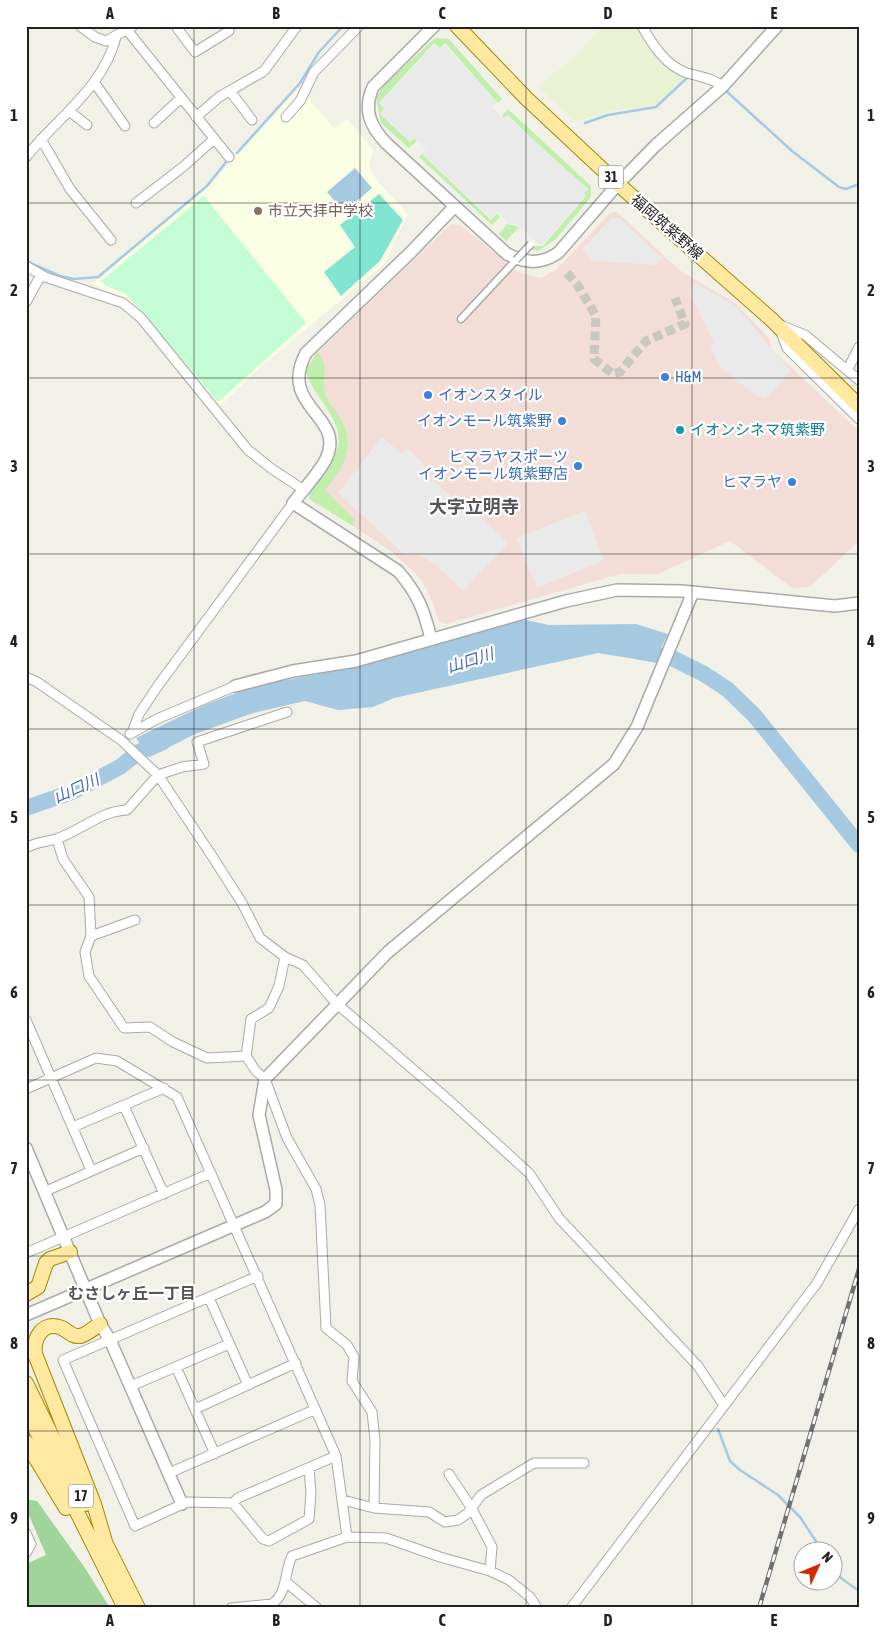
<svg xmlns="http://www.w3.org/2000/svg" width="885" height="1634" viewBox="0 0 885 1634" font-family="'Asap Condensed','Noto Sans JP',sans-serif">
<rect width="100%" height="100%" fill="#f2f1e8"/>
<!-- commercial -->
<path fill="#f3ddd7" d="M617,212L679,270L735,303L770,339L771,348L779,356L859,431V541L810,587L792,588L730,541L658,574H620L446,624L439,622L432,601L421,579L391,551L313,500L335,461L340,447L337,421L322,398L316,354L451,224L460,225L518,272L540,278L556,270L610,213Z"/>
<!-- education -->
<path fill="#faffe4" d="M299,88L334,128L347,119L373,150L369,166L377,181L408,214L384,264L257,370L219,407L123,296L101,288L92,282L100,278L210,185Z"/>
<!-- farmland -->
<path fill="#e9f2d3" d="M605,26H636L685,76L660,102L645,107L617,109L574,122L538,86L573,59L601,28Z"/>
<!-- grass -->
<path fill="#c0efac" d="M435,38L449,39L502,99L498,103L445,43L440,48L434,43L379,103L384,108L380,114L410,142L414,138L417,141L409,148L381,123L376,98L385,84Z
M508,109L591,186V197L556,239L538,251L531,249L533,246H543L586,196L584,193L588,189L537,144L508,115L504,118L502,116Z
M422,154L491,220L497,214L500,217L492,225L419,157Z
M507,224L519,227L506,241L499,234Z
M317,352C331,367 321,376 325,393C327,401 334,409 339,416C357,446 345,465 325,490L354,519L353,526L309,499C310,479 334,467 338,446C343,415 311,397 306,370Z"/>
<!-- forest -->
<path fill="#a0d49a" d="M26,1499L37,1501L85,1568L110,1608H26V1564L46,1555L26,1508Z"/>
<!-- park -->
<path fill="#c4fdd4" d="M204,196L306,323L218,402L125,293L106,286L101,281Z"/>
<!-- pitch -->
<path fill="#82e5d2" d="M379,194L403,220L380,261L341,296L324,272L355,247L340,225Z"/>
<!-- parking -->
<path fill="#eaeaea" d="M434,44L440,49L445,45L497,102L492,107L504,119L507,115L587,189L584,193L586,195L543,244L540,245L517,224L508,223L498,212L491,219L422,153L426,149L414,137L410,141L381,114L385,108L380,103Z
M612,218H620L662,258L655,265L592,261L582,249Z
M696,283L737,307L791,371L765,399L755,395L720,367L710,346L714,342L689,292Z
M382,437L401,453L407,448L425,466L422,470L456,501L460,498L508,543L463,591L437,566L417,553L406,556L338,493Z
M585,511L604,560L537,588L516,538Z"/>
<!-- water -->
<path fill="#a6c9e2" d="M355,168L372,188L344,212L327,192Z
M526,620L549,625L636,624L668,634L654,662L598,653L394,698L373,707L338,710L305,701L253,713L195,734L150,757L136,738L202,706L254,686L334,671L489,626Z"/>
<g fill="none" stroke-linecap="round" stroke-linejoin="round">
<!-- stream -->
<path stroke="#a6c9e2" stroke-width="2.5" d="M724,89L792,151L839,187L846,189L859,184
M585,123L608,115L656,107L688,77
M237,153L300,83L319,52L343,26
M26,261L60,276L74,279L98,277L207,186L226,162
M718,1429L730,1461L740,1470L778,1495L800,1517L823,1552
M832,1566L841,1578L859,1591"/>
<!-- river -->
<path stroke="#a6c9e2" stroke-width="16" d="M636,651L672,658L704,674L727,689L754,715L859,845
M26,808L72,792L120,767L139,752L163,742"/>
<!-- minor-tunnel -->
<path stroke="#c8c8c0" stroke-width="9" stroke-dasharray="9 4.5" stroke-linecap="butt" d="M567,273L577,284L596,316L594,359L613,374L620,372L646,341L685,324L675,298"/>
<!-- pedestrian casing -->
<g stroke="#a9a9a9" stroke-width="9">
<path id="pedestrian" d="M461,319L516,260"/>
</g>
<!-- minor casing -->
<g stroke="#a9a9a9" stroke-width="11">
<path id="minor" d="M80,26L95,37L106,41L133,26
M642,26C652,44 666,66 687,73C701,77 711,78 723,86
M177,28L195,52L229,31
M127,30L229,157
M94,82L125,126
M230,91L252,120
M69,111L87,125
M196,117L219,97L264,71L297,26
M286,117L300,101L314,72L359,26
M154,123L181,98
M41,139L70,189L111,240
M26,157C57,118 104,87 116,37
M136,203L184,166L214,139
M26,266L45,277L123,303L141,318L248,450L272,469L304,490
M26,302L41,275
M783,326L805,335L859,380
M781,332L787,348L859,419
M848,369L859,347
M26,677L37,682L121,740L158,775L212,856L242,903L260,938L285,957L303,965L337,1004L451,1102L529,1173L559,1218L698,1366L723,1404
M132,733L139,714L157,687L293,503
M130,734L157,719L235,686
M57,839L63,859L89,897L91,936L85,952L89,976L124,1028L150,1027L173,1042L207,1058L246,1056
M26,848C35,842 46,842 56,839C81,831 100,811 127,810L158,775L182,767L204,764L197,742L287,712
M91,936L135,920
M285,957L279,986L269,1008L251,1019L246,1056L256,1071L265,1079L287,1138L316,1189L320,1205L326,1328L347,1345L354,1357L352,1381L372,1412L375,1440L374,1508
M26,1020L91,1170
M26,1089L96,1058L117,1061L177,1097L336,1456L347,1537
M124,1106L164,1194
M73,1127L164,1088
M46,1191L144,1148
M26,1253L211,1173
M258,1276L63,1360L135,1526L187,1502L233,1503L238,1498L336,1456
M209,1298L248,1385
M176,1367L215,1454
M131,1386L229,1344
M195,1409L296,1363
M169,1473L314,1410
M449,1474L471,1507L492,1547L490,1571
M343,1500L374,1508L429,1512L445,1522L458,1520L468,1513L481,1495L534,1463H584
M233,1503L263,1539L269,1541L309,1519L311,1493L309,1468
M26,1533L31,1544L26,1553
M286,1582L317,1608
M231,1608L272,1604C288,1593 284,1572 292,1556L347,1537L386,1538L440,1557L490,1571L509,1580L530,1597L537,1608
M571,1608L817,1283L859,1209"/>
</g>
<!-- tertiary casing -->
<g stroke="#a9a9a9" stroke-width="14">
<path id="tertiary" d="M434,26L373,87C363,110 370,126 386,143L507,254C525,263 540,265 558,253L618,184L656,145L723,86L777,26
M431,639C424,610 418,594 398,571L293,503C304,489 318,474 326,459C347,415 277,408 306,353L411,252L455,206
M235,686L293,671L356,661L566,601L617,590L681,591L835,606L859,603
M26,1148L100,1324L110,1340L182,1504
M26,1315L265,1212L276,1204V1190L259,1115L265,1079L388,952L614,764L637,727L693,592"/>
</g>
<!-- primary casing -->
<g stroke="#9f8900" stroke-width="16">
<path id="primary" d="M457,26L526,98L618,184L772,320L859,406
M26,1294L38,1287L46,1263L50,1259L70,1252
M100,1324C94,1328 86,1335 80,1336C72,1337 68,1331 62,1328C43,1320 33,1338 35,1354L94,1504L106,1545
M26,1383L85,1504
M26,1410L125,1608
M26,1442L66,1508
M102,1536L138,1608"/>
</g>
<!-- pedestrian -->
<use href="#pedestrian" stroke="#fff" stroke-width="6"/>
<!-- minor -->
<use href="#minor" stroke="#fff" stroke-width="9"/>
<!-- tertiary -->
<use href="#tertiary" stroke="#fff" stroke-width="11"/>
<!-- primary -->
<use href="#primary" stroke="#ffe8a0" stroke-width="14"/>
<!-- rail casing -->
<g stroke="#707070" stroke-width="4.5">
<path id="rail" d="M759,1608L859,1269"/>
</g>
<!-- rail -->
<use href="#rail" stroke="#fff" stroke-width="2.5" stroke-dasharray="8" stroke-linecap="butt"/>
<!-- pedestrian-bridge casing -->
<g stroke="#a9a9a9" stroke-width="9" stroke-linecap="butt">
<path id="pedestrian-bridge" d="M516,260L531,244"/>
</g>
<!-- pedestrian-bridge -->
<use href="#pedestrian-bridge" stroke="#fff" stroke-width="6"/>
</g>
<!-- grid -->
<path fill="none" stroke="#222" stroke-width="1" stroke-opacity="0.55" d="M194,26V1608M360,26V1608M526,26V1608M692,26V1608M26,203H859M26,378H859M26,554H859M26,729H859M26,905H859M26,1080H859M26,1256H859M26,1431H859"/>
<!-- markers -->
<circle fill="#8d6e63" stroke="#fff" stroke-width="2" cx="258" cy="211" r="5"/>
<g fill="#3f7fe0" stroke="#fff" stroke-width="2">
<circle cx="665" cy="377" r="5"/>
<circle cx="428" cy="395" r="5"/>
<circle cx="562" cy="421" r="5"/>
<circle cx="578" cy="466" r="5"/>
<circle cx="792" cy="482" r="5"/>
</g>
<circle fill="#0f9aa8" stroke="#fff" stroke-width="2" cx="680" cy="430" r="5"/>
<g text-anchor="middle" stroke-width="4.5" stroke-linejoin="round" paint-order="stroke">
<!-- shield labels -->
<g fill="#fff" stroke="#646464" stroke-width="1">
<rect x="598.5" y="165.5" width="25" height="23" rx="4"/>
<rect x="68.5" y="1484.5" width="25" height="23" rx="4"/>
</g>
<g font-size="14" font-weight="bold" fill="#222">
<text x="611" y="182">31</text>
<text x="81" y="1501">17</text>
</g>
<!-- education labels -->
<g font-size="15" fill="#785e54" stroke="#fff" text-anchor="start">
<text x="268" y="216">市立天拝中学校</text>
</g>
<!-- street labels -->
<g font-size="15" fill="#222" stroke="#fff">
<text transform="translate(667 227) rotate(41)" y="5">福岡筑紫野線</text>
</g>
<!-- shop labels -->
<g font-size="15" fill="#366cbe" stroke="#fff" text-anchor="end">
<text x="675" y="382" text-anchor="start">H&amp;M</text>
<text x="438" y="400" text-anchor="start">イオンスタイル</text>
<text x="552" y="426">イオンモール筑紫野</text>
<text x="568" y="462">ヒマラヤスポーツ<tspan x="568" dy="17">イオンモール筑紫野店</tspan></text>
<text x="782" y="487">ヒマラヤ</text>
</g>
<!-- culture labels -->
<g font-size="15" fill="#0d838f" stroke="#fff" text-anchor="start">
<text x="690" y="435">イオンシネマ筑紫野</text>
</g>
<!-- water labels -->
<g font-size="16" font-style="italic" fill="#466ab9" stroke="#fff">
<text transform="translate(470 660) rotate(-18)" y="6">山口川</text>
<text transform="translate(76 788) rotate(-24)" y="6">山口川</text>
</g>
<!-- neighbourhood labels -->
<g font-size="16" font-weight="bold" fill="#555" stroke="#fff">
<text x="132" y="1299">むさしヶ丘一丁目</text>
</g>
<!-- quarter labels -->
<g font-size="18" font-weight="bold" fill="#555" stroke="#fff">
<text x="474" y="513">大字立明寺</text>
</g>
</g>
<!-- border -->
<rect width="885" height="1634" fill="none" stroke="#ffffff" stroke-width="55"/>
<!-- north arrow -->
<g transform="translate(818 1566) rotate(46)"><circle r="24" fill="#ffffff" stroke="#a7a7a7"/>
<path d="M0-4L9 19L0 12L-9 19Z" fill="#d32800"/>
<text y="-8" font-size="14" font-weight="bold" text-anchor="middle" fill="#222222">N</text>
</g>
<rect x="28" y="28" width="830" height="1578" fill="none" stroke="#222" stroke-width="2"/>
<g font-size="16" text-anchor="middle" font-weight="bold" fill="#222">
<text x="110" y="19">A</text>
<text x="276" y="19">B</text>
<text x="442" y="19">C</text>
<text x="608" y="19">D</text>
<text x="774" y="19">E</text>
<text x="14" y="121">1</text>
<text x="871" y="121">1</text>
<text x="14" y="296">2</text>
<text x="871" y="296">2</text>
<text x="14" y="472">3</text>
<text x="871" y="472">3</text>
<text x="14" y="647">4</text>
<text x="871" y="647">4</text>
<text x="14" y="823">5</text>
<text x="871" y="823">5</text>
<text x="14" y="998">6</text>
<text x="871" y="998">6</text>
<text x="14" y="1174">7</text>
<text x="871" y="1174">7</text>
<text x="14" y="1349">8</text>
<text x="871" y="1349">8</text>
<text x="14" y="1524">9</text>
<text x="871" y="1524">9</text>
<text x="110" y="1626">A</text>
<text x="276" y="1626">B</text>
<text x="442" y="1626">C</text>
<text x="608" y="1626">D</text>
<text x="774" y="1626">E</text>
</g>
</svg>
